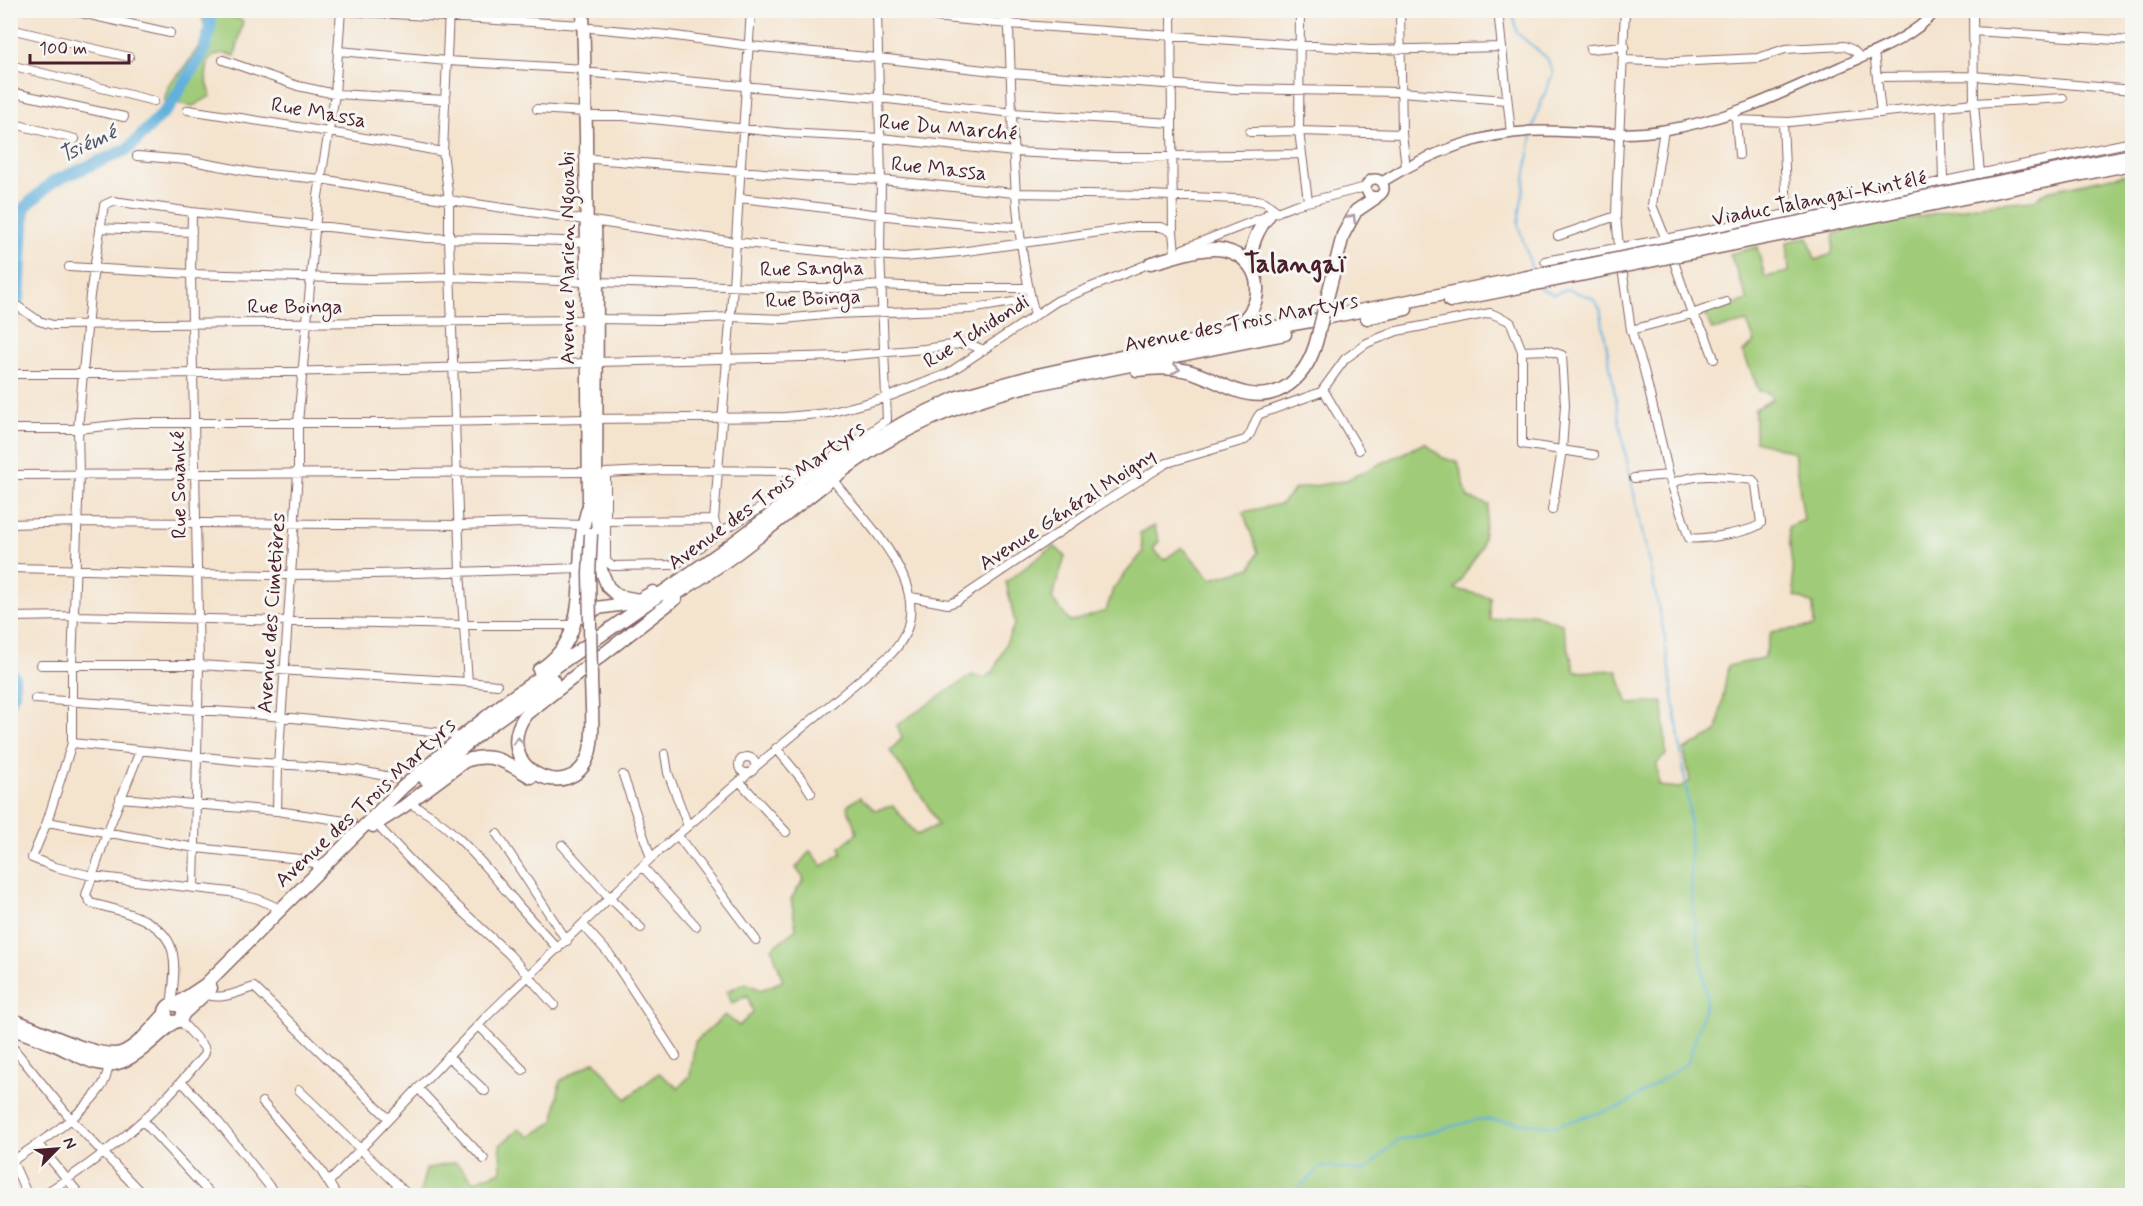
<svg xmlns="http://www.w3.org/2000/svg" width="2143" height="1206" viewBox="0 0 2143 1206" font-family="Mynerve,sans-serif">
<rect width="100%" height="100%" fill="#f6f6f2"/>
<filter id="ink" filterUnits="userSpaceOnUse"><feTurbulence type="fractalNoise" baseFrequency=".0167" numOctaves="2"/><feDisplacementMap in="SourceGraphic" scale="12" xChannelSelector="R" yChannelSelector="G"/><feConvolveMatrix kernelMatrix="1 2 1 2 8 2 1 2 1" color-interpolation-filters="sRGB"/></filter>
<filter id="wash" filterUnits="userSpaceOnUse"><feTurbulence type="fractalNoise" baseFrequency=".008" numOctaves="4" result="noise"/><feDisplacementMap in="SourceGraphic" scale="24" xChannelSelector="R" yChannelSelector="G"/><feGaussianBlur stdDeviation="1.35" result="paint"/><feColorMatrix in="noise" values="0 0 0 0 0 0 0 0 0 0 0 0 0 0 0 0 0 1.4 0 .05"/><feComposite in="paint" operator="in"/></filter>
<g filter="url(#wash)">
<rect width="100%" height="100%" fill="#f4e3cd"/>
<!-- green -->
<path fill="#a0cc79" stroke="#757652" stroke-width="1.5" d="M200,11H220L243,21L235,56C223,52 217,52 208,61L206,78L211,96L193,106L164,101L169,84L183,70L200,45L205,27Z
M2132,173V1195L419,1196L426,1169L455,1162L475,1181L501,1171L500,1145L519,1129L530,1137L554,1121L560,1081L595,1061L626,1099L659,1073L678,1088L690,1076L695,1042L725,1015L739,1026L753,1012L747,995L732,1004L727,991L746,983L761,990L783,981L772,948L796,929L791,899L804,879L796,868L810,851L823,866L842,853L840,847L857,833L847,806L860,797L875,810L893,806L917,835L938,825L925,801L890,751L902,738L897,725L972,675L985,678L994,670L1015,623L1006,582L1054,546L1065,556L1052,599L1070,622L1106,611L1113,589L1143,552L1140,533L1154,526L1159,541L1153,549L1164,560L1182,547L1211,579L1251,568L1258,552L1243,512L1281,504L1295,489L1344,481L1425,443L1443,458L1458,462L1468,498L1489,505L1481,548L1455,589L1490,597V620L1531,613L1562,624L1575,672L1617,670L1628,704L1663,702L1666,755L1657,763L1659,786L1680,788L1690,781L1684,750L1717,732L1728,666L1764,658L1771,632L1814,626L1813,604L1795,596L1788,527L1804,520L1794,452L1755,441V409L1773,399L1767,392L1759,391L1743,352L1755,342L1747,322L1712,330L1705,313L1748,300L1730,254L1757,247L1765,277L1789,272L1787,242L1808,237L1815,260L1832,254L1834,233L1986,204L2034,200L2047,191Z"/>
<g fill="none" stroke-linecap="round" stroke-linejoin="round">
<!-- stream -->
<path stroke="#62b0dc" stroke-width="2" d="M1512,10L1517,33L1547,58L1553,73L1537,113L1533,129
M1532,135L1518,224L1533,272
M1290,1196L1322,1166L1364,1171L1397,1141L1480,1119L1554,1126L1623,1106L1688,1062L1707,999L1692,903L1689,807L1664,633L1624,447L1600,308L1592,298L1567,289L1554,294L1541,289"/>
<!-- river -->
<path stroke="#62b0dc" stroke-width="12" d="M10,322L19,295L24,208L52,182L128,149L169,107L204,51L211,24L206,10
M10,674L14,676V693L10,700"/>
</g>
</g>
<g filter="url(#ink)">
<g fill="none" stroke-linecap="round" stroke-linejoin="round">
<!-- minor casing -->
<g stroke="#866464" stroke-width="10">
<path id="minor" d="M68,10L170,33
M326,10L583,25
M449,10L443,152L449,200V238L460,572L468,682L497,685
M894,10L944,18L1009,24L1370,50L1502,47
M1008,10C1014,112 1009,216 1035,315
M1171,10L1173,232L1175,253
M1300,10L1299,131L1308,201
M1400,10L1402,134L1406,167
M1498,10L1511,133
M1625,10L1617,184L1616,216L1619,247L1631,330L1644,370L1671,483L1689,538C1701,540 1754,532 1761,523L1756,485L1753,480C1720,476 1703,472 1671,483
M1973,10L1974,103L1980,174
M591,28L668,35L750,46L878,58L1011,73L1235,89L1401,92L1506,100
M10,29L129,57
M1973,31L2132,41
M1590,49L1625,46
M339,51L447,61L585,69
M1874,52L1881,113
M223,60L298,86L335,94L446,100
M1624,60L1674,62L1758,58L1785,49L1844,46L1853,50L1861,58
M10,65L154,101
M593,73L879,98L1013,113L1172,123
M1878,77L1974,76L2132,90
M10,92L124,117
M1941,107L1943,181
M537,109L585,112
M188,110C274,123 359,136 443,152
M1733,112L1736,120L1789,122L1974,103L2063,98
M593,116H623L785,133L880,138L1014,152L1114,157L1302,154
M1736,120L1739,155
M1783,122L1787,214
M10,123L75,139
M1664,130L1652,205L1667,242
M1250,132L1299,131L1402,134
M137,156L187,160L256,173L321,179L449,200L735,242L829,252L904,257L960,252L1135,227H1161L1173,232
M593,159L814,177L881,180L1015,193L1150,195L1257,200L1265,202L1278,212
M739,198C832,207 925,224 1018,227
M192,212L191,274L199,665L194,888
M100,228L192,232
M1558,236L1616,216
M1183,249L1295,205L1366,187
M1671,253L1692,314L1705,334L1714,359
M1545,261L1666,239L2132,142
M69,267L191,274L371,279L452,277L587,282
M597,282L791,288H846L882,285L944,288H1028
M10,301L39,321L53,325L587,320
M596,319L664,320L730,317L784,319L834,314L970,309L1031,299
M1631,330L1692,314L1726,302
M1522,351L1547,350L1562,355L1565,405L1562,450L1552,510
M597,362L843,356L924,349L966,343L984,350
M10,374C203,375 394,370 586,363
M1324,391L1359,450
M15,429H78L134,423H384L587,419L785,417L829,413L885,398L947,374L1057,301L1153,262
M10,475L588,472
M1634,478L1669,475
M802,479L797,474L788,471L663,470L606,473V561L612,566L671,565L678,563L719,533L790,490L802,479L887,420L880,254L881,180L877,10
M605,521L714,520
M10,524L78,522L460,525L522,523L583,525
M719,533L714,520L733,286L751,10
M10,568C73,569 135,572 198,574C325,577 454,572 581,568
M911,597L948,604L957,601L1095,508L1167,463L1245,440C1254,433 1252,422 1260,414L1321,392L1345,359L1367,343L1397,331L1490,313L1507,320L1511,323L1522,351V444L1594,455
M10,617L74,616L464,625H573
M41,665H199L468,682
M35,699L243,713L453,734
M72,743L242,761L356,770L395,778
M776,748L804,782L811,793
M140,751L107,833L86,895L91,903C120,911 166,918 173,954C176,971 173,989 171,1005
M665,754L668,773L688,826
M739 765a8 8 0 1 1 16 0a8 8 0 1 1-16 0Z
M754,768L891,654C947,596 868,526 833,480
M623,775L651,858
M740,782L786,832
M120,798L277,811L352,822
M408,803C451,821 484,866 514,900C528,917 543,932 558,949
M277,811L278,765L298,473V423L318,196L335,94L341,10
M47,822L196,848L300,859L316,864
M376,824L428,879L509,954L554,1005
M497,834L567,941
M678,836L756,940
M562,845L610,898L641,928
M643,867L696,926
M276,907L258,899L230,892L92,876L55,867L32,858L47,822L72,743V665L79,476L78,429L90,295L104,205L113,201L192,212L427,238L509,239L587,242
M583,925L610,955L676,1056
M203,993C219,1002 238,992 254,987L388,1118
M479,1026L523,1070
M14,1049L71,1119L144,1196
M448,1056L485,1091
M182,1082L213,1115L277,1196
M418,1088L484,1159
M299,1090L406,1193
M262,1102L320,1169L337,1196
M143,1121L212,1196
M38,1144L81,1196
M11,1158L28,1196
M12,1161C41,1142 80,1117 100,1089C106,1081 108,1072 109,1062
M329,1182L488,1015L651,858L749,773
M41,1196C106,1156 156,1114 204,1055L205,1051L204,1047L180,1020"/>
</g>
<!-- tertiary casing -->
<g stroke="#866464" stroke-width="12">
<path id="tertiary" d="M1366 188a9 9 0 1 1 18 0a9 9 0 1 1-18 0Z
M1382,182C1428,153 1485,131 1541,131C1582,131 1623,137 1664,130C1725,121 1783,93 1840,67C1874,52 1911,39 1937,10"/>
</g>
<!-- primary casing -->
<g stroke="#866464" stroke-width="15">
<path id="primary" d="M583,10L586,134L589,506
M595,228L597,282L596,504
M10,1019C36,1027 97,1060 121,1053C138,1047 153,1026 166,1013
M10,1028C25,1033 40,1039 55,1045C75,1053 99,1071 121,1062C141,1054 158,1035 174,1022"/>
</g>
<!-- trunk casing -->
<g stroke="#866464" stroke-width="15">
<path id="trunk" d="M1151,263C1172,258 1204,245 1224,250C1268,260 1268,316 1225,331
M1250,266C1251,245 1256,232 1269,215
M1450,301L1515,288
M1323,314L1343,235L1356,211L1375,198
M1367,318L1406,309
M1137,370C1153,368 1168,367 1183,370C1202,373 1218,384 1235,390C1280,407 1309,375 1318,335
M596,506L601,570L608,587L618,596L639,600L653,592
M669,599C690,585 712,571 733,556C782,520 828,478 879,446C927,417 978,398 1031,385L1285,334
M585,618L597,608L632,603
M539,670C600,632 568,560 589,506
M591,675C591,699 595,733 589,754C572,808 488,767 526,714L676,598
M425,779L489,726L553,680
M373,826L403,807L465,761C493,751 507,763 531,777
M165 1013a9 9 0 1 1 18 0a9 9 0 1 1-18 0Z
M175,1005L205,985L403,787L465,734L508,700L725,549L857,450L905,422L958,397L1037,375L1186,343L1310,321L1513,280
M183,1014L211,988"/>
</g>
<!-- minor -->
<use href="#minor" stroke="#fff" stroke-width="8"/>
<!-- tertiary -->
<use href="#tertiary" stroke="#fff" stroke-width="9"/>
<!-- primary -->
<use href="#primary" stroke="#fff" stroke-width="12"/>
<!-- trunk -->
<use href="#trunk" stroke="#fff" stroke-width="12"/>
<!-- trunk-bridge casing -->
<g stroke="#866464" stroke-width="15" stroke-linecap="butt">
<path id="trunk-bridge" d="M1513,280L2132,155
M1515,288L2132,164
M1318,335L1323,314
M591,534L589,574L591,675"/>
</g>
<!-- trunk-bridge -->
<use href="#trunk-bridge" stroke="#fff" stroke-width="12"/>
</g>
<!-- one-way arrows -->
<defs><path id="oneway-chevron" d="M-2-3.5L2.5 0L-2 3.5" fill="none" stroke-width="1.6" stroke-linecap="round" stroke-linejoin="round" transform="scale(1.5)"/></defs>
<g stroke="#ae9aa0">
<use href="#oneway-chevron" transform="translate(1352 218) rotate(-58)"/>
<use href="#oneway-chevron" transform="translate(1176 369) rotate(8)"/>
<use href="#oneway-chevron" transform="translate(518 741) rotate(-92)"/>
</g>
</g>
<g text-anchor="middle" stroke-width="6" stroke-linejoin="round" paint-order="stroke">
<!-- street labels -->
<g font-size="21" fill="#4a1f2b" stroke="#f6f6f2">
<text transform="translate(319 112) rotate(10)" y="7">Rue Massa</text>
<text transform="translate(948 127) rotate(5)" y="7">Rue Du Marché</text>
<text transform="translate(939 168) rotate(6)" y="7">Rue Massa</text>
<text transform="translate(1819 198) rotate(-11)" y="7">Viaduc Talangaï-Kintélé</text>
<text transform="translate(567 258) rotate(-90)" y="7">Avenue Marien Ngouabi</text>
<text transform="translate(812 268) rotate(-1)" y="7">Rue Sangha</text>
<text transform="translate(813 298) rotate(-3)" y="7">Rue Boinga</text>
<text x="295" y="313">Rue Boinga</text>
<text transform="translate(1241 322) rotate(-11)" y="7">Avenue des Trois Martyrs</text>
<text transform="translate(976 331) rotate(-32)" y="7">Rue Tchidondi</text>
<text transform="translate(178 485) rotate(-91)" y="7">Rue Souanké</text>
<text transform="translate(766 495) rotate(-36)" y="7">Avenue des Trois Martyrs</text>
<text transform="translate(1067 509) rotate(-33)" y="7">Avenue Général Moigny</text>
<text transform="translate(271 613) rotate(-86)" y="7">Avenue des Cimetières</text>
<text transform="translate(365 802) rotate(-43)" y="7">Avenue des Trois Martyrs</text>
</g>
<!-- water labels -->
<g font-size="22" font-style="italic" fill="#525269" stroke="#f6f6f2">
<text transform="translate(87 143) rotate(-25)" y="8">Tsiémé</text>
</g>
<!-- district labels -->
<g font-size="27" font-weight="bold" fill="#4a1f2b" stroke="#f6f6f2">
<text x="1295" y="272">Talangaï</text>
</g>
</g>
<!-- margin -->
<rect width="2143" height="1206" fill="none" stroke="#f6f6f2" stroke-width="36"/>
<!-- north arrow -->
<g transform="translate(57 1149) rotate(65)" stroke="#f6f6f2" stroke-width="4.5" paint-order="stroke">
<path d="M0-4.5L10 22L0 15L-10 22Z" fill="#4a1f2b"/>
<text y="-9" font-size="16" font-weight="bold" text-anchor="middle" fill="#4a1f2b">N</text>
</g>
<!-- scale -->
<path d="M30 54v9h99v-9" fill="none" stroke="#4a1f2b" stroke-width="3"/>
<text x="39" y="54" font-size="18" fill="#4a1f2b" stroke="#f6f6f2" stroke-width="4.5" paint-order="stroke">100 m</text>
</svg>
